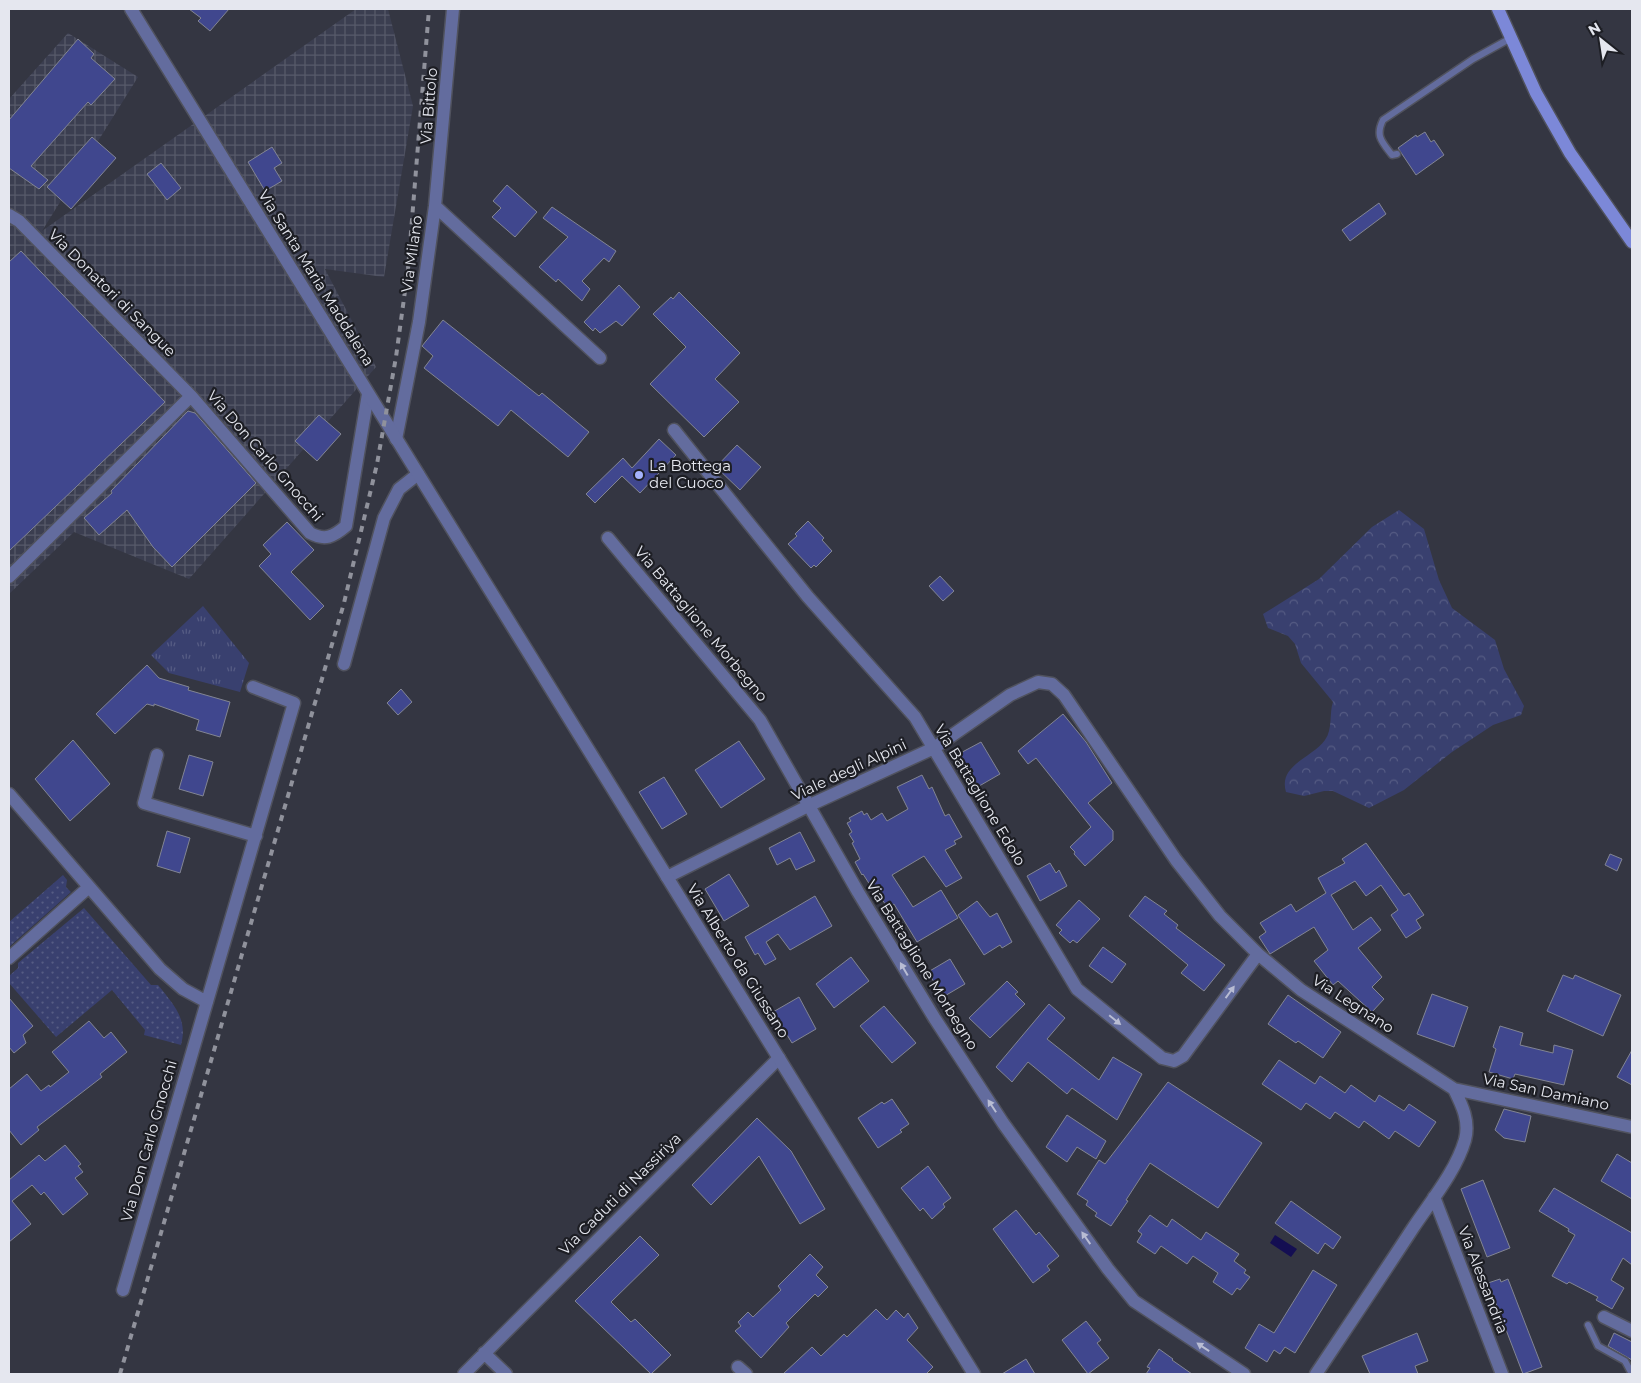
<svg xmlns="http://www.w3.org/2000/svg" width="1641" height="1383" viewBox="0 0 1641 1383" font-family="Montserrat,sans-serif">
<defs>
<pattern id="industrial-grid" width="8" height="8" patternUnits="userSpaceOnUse" patternTransform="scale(1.25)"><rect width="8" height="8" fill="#3b3e50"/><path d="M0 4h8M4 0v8" fill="none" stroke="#575a6a"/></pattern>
<pattern id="grass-dots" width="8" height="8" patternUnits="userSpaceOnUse" patternTransform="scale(1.25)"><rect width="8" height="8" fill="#39406f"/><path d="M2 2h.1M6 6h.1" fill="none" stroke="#565c84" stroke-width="1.8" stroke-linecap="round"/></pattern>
<pattern id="forest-crowns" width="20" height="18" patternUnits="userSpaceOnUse" patternTransform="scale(1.25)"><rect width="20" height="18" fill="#39406f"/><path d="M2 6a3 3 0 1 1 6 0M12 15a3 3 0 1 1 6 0" fill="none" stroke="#565c84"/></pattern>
<pattern id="park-tufts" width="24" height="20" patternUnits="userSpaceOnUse" patternTransform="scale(1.25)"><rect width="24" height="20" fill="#39406f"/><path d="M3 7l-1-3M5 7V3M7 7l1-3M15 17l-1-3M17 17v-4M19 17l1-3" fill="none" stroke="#565c84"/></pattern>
</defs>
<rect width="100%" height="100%" fill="#343642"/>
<!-- industrial -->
<path fill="url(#industrial-grid)" d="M356,9H388L413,106L384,277L325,269L376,367L189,579L74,532L9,594V99L68,33L138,77L42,231Z"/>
<!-- grass -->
<path fill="url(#grass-dots)" d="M63,875L67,880L66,887L71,892L9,947V922Z
M84,908L151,985H158C174,1005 188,1019 181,1045L144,1035L145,1030L112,990L56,1037L9,983V976L18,968V963Z"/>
<!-- forest -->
<path fill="url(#forest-crowns)" d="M1399,510L1424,529L1439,580L1452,608L1495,640L1504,669L1524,706L1521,715L1493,725L1452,752L1404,790L1369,808L1333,791H1324L1304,796L1286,792C1278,765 1312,758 1325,740C1333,729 1329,713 1333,702L1301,663L1295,644L1288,636L1268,628L1263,614L1319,579L1372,527Z"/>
<!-- park -->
<path fill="url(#park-tufts)" d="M203,606L249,663L240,692L169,673L151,655Z"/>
<!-- water -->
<path fill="#140e52" d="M1275,1235L1297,1249L1291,1257L1270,1243Z"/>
<!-- building -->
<path fill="#40478e" stroke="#828593" d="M189,9H229L210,31L198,21L201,18Z
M78,39L94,54L91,58L115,79L91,105L88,102L31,166L48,180L39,189L9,168V120Z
M1425,132L1431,142L1434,140L1444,155L1416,175L1398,148L1416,135L1417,137Z
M92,137L116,158L71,209L47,187Z
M272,147L282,163L274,168L282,181L265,191L248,162Z
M161,163L181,188L167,200L147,174Z
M507,185L537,212L515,237L492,217L501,208L493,201Z
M1379,203L1386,214L1350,241L1342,230Z
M552,207L616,251L609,262L604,258L582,281L590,289L582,301L558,279L556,282L539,267L568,237L543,218Z
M21,251L165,402L9,551V262Z
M619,285L640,307L622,326L616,321L600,333L595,328L593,331L584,322Z
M679,292L740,353L715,379L739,402L704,437L650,384L686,347L653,314L671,297L673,299Z
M443,320L539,396L542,393L589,432L568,457L511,410L498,426L424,368L433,356L422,346Z
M188,411L195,413L256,483L172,567L153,547L127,510L99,535L84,518L112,493L111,491Z
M319,415L341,434L317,461L295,441Z
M659,439L676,455L640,493L622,476L595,503L586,494L623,458L632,468Z
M737,445L761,467L740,490L716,467Z
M808,521L824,538L822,540L832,551L816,567L814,565L811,568L788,544L797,536L795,534Z
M287,522L314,550L291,572L324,606L310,620L259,566L271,554L263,545Z
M940,576L954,591L943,601L929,586Z
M147,665L159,678L189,687L188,690L230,702L220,737L196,730L199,720L154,704V706L147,704L115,734L96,714Z
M401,689L412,702L398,715L387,703Z
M1063,714L1086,742L1112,783L1088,803L1113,831V840L1085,866L1074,854L1075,852L1070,847L1091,827L1036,758L1028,764L1018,751Z
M73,740L110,784L70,821L35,779Z
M739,741L765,779L721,808L695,770Z
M981,742L1000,774L974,789L953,757Z
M189,755L213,762L203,796L179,789Z
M922,775L929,789L932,787L945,816L949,814L962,837L954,841L956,844L945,850L962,878L946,887L924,856L892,875L913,907L941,890L958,918L917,942L894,904L888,908L881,898L879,899L863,874L862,875L855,862L860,859L852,843L854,842L849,834L852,832L847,823L851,821L849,818L862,811L864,815L867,813L871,820L882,813L887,821L908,809L897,787Z
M664,777L687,814L662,829L639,792Z
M167,831L190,838L180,873L157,866Z
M800,832L815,861L796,870L790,858L777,865L769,848Z
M1366,843L1404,896L1409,893L1424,915L1416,920L1421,928L1406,938L1391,915L1398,910L1381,885L1366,896L1355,881L1331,895L1353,930L1371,917L1381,930L1358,948L1382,977L1372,987L1384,999L1372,1012L1338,981L1333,985L1314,961L1328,950L1314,927L1270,954L1259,937L1266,932L1260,923L1291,904L1296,912L1326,893L1318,878L1345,863L1342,859Z
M1610,854L1622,859L1617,871L1605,865Z
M1050,863L1056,873L1059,870L1067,886L1040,901L1027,876Z
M729,874L749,906L724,921L705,889Z
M815,896L832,926L790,950L778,934L766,942L776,959L765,965L758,953L755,955L745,937Z
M1145,896L1167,911L1164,914L1178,925L1176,928L1225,965L1204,991L1181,973L1188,965L1129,916Z
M1079,900L1100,919L1077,943L1073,940L1070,943L1059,933L1062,930L1056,925Z
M977,901L990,917L997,913L1012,942L1002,948L1000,945L984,955L958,915Z
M1103,947L1126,964L1112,983L1089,966Z
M851,957L869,981L834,1008L816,984Z
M950,959L965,984L943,997L928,972Z
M1563,975L1573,979L1575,975L1621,995L1603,1036L1547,1011Z
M1007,981L1018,992L1015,994L1025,1004L990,1038L969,1018Z
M1432,994L1468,1007L1454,1047L1417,1034Z
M1288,995L1341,1032L1323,1058L1298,1041L1296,1043L1268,1024Z
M799,997L816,1029L792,1043L773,1012Z
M9,998L33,1026L23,1035L26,1043L14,1053L9,1047Z
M1049,1004L1065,1018L1047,1039L1099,1080L1113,1057L1142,1074L1117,1120L1072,1088L1067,1094L1028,1062L1012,1082L996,1067Z
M884,1006L916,1043L892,1063L860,1026Z
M89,1021L104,1038L111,1032L127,1052L100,1074L102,1077L37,1127L39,1130L21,1145L9,1130V1089L27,1074L41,1091L49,1085L50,1087L69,1072L52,1052Z
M1500,1026L1523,1033L1520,1045L1553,1053L1554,1045L1573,1050L1564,1085L1515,1074L1513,1079L1489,1072L1496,1049L1493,1047Z
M1632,1050V1085L1617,1077Z
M1279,1060L1315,1084L1320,1076L1345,1093L1351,1085L1375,1102L1379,1095L1404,1111L1409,1104L1436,1122L1419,1147L1395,1131L1389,1139L1364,1121L1359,1128L1335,1112L1330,1119L1306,1103L1301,1110L1262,1084Z
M1168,1082L1262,1143L1218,1208L1150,1163L1126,1200L1128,1201L1111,1226L1095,1216L1097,1213L1086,1205L1088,1201L1077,1194L1099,1160L1105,1164Z
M892,1099L909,1124L900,1130L902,1132L878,1148L858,1118L882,1102L884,1104Z
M1504,1109L1531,1116L1525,1142L1504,1138L1495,1130Z
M1067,1115L1106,1141L1096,1159L1077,1147L1067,1162L1046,1147Z
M757,1118L791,1151L825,1209L800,1224L759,1156L711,1205L692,1185Z
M65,1145L81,1164L78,1166L83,1172L75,1178L88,1194L63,1215L44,1192L41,1195L32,1185L12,1201L31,1224L9,1242V1180L39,1155L45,1161Z
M1617,1154L1632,1163V1199L1601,1181Z
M928,1166L951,1198L943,1204L945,1207L932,1219L923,1208L920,1211L901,1188Z
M1483,1180L1510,1248L1487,1257L1461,1189Z
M1554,1188L1632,1233V1265L1623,1258L1611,1280L1624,1288L1612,1309L1596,1300L1598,1297L1569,1282L1567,1284L1552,1276L1575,1235L1568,1231L1569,1229L1539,1211Z
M1291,1201L1341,1237L1333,1249L1325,1243L1318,1254L1275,1223Z
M1016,1210L1036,1235L1039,1232L1059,1256L1047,1266L1050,1270L1033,1283L993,1229Z
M1150,1215L1167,1227L1172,1219L1201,1240L1206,1232L1239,1254L1234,1261L1246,1270L1244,1273L1250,1277L1240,1290L1237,1288L1232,1295L1213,1282L1218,1273L1193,1256L1187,1264L1161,1246L1155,1254L1137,1242L1142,1234L1138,1231Z
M640,1236L659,1255L611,1302L631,1322L635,1319L671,1355L651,1374L575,1301Z
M810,1254L823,1267L816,1275L828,1287L818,1297L815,1294L786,1323L789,1327L761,1358L735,1331L741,1326L738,1322L748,1312L753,1317L781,1290L778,1286Z
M1313,1270L1337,1285L1295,1353L1285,1347L1280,1354L1274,1350L1267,1362L1245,1348L1259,1324L1274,1333Z
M1500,1279L1501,1282L1508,1279L1542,1367L1523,1374L1488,1283Z
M876,1309L887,1320L896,1310L904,1318L908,1313L918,1328L907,1340L933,1367L926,1374H783L812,1347L821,1356L844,1334L847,1337Z
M1086,1321L1101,1340L1097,1343L1109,1358L1088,1374L1062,1340Z
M1417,1333L1428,1361L1415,1366L1418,1374H1370L1362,1356Z
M1614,1333L1632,1342V1360L1608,1346Z
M1159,1349L1173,1359L1172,1360L1192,1374H1146L1150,1368L1147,1367Z
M1026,1359L1035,1374H1002Z"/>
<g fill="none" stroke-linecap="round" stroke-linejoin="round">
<!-- service casing -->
<g stroke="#50525e" stroke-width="9">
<path id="service" d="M1397,154L1392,155C1382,142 1375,136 1383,120L1473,59L1511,38
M1588,1325L1598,1346L1625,1361L1632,1374"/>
</g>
<!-- minor casing -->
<g stroke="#50525e" stroke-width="15">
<path id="minor" d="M435,206L600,358
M9,215L19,221L191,396
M674,430L808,597L915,717L1077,989L1162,1058L1174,1061L1183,1056L1258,954
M396,439L419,322L435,206L453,9
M608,538L760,720L858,892L935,1019L1003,1123L1108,1269L1134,1301L1244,1374
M9,577L191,396L310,533C325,541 333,537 346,526L368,394
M344,664L384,518L399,489L418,474
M157,755L144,803L256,836
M9,794L160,969L183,989L207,1002
M667,877L810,805L934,748L1010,695L1038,682L1052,684L1064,695L1176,860L1220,916L1258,954L1301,990L1454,1089C1462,1105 1470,1121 1465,1140C1456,1171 1431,1201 1413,1228C1381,1277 1348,1326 1316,1374
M9,958L89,887
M1454,1089L1632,1127
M1434,1197L1502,1374
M123,1290L294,703L253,687
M1604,1317L1632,1331
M484,1353L506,1374
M738,1367L746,1374
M464,1374L779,1058"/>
</g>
<!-- tertiary casing -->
<g stroke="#50525e" stroke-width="15">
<path id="tertiary" d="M131,9L974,1374"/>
</g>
<!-- secondary casing -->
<g stroke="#50525e" stroke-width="15">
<path id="secondary" d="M1498,9L1536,93L1570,153L1632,242"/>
</g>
<!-- service -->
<use href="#service" stroke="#636c9e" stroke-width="6"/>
<!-- minor -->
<use href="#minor" stroke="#636c9e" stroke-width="12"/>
<!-- tertiary -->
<use href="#tertiary" stroke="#636c9e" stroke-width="12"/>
<!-- secondary -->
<use href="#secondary" stroke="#7c88d8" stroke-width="12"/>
<!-- rail -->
<path stroke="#90929c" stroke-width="4" stroke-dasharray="6 6" stroke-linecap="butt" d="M120,1374L344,603L377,464L396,357L408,269L429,9"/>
</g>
<!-- one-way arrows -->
<defs><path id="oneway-solid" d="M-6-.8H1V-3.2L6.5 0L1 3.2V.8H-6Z" transform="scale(1.25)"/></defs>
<g fill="#b8bcd3">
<use href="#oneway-solid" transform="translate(904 969) rotate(-120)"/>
<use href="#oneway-solid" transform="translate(1230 992) rotate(-54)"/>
<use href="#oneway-solid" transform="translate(1115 1020) rotate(39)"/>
<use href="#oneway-solid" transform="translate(992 1106) rotate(-123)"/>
<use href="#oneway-solid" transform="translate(1086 1238) rotate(-125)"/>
<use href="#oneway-solid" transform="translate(1203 1347) rotate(-146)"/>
</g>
<!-- markers -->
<circle fill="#a4b2fc" stroke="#1d1e24" stroke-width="2" cx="639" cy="475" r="5"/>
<g text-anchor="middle" stroke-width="4.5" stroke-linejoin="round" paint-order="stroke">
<!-- street labels -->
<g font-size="15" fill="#e5e7ef" stroke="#1d1e24">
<text transform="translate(429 106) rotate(-85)" y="5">Via Bittolo</text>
<text transform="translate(412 254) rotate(-82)" y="5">Via Milano</text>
<text transform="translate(316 278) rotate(58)" y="5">Via Santa Maria Maddalena</text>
<text transform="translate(112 293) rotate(45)" y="5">Via Donatori di Sangue</text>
<text transform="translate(265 456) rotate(49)" y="5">Via Don Carlo Gnocchi</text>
<text transform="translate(701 624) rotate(50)" y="5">Via Battaglione Morbegno</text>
<text transform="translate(849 770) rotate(-25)" y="5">Viale degli Alpini</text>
<text transform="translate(980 795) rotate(59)" y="5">Via Battaglione Edolo</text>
<text transform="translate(738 961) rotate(58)" y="5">Via Alberto da Giussano</text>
<text transform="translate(922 965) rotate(58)" y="5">Via Battaglione Morbegno</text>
<text transform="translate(1353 1004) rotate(33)" y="5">Via Legnano</text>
<text transform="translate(1546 1092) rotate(12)" y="5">Via San Damiano</text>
<text transform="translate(149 1141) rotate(-74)" y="5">Via Don Carlo Gnocchi</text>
<text transform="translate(620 1194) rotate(-45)" y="5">Via Caduti di Nassiriya</text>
<text transform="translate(1483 1280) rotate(69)" y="5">Via Alessandria</text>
</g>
<!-- poi labels -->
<g font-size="15" fill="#e5e7ef" stroke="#1d1e24" text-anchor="start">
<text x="649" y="471">La Bottega<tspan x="649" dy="17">del Cuoco</tspan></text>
</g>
</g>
<!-- border -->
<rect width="1641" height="1383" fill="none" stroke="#e5e7ef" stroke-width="20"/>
<!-- north arrow -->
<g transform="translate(1601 40) rotate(330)" stroke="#1d1e24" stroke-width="4" paint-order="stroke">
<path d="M0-4L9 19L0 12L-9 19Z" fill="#e5e7ef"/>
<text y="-8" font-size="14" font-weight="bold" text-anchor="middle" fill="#e5e7ef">N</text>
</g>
</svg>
